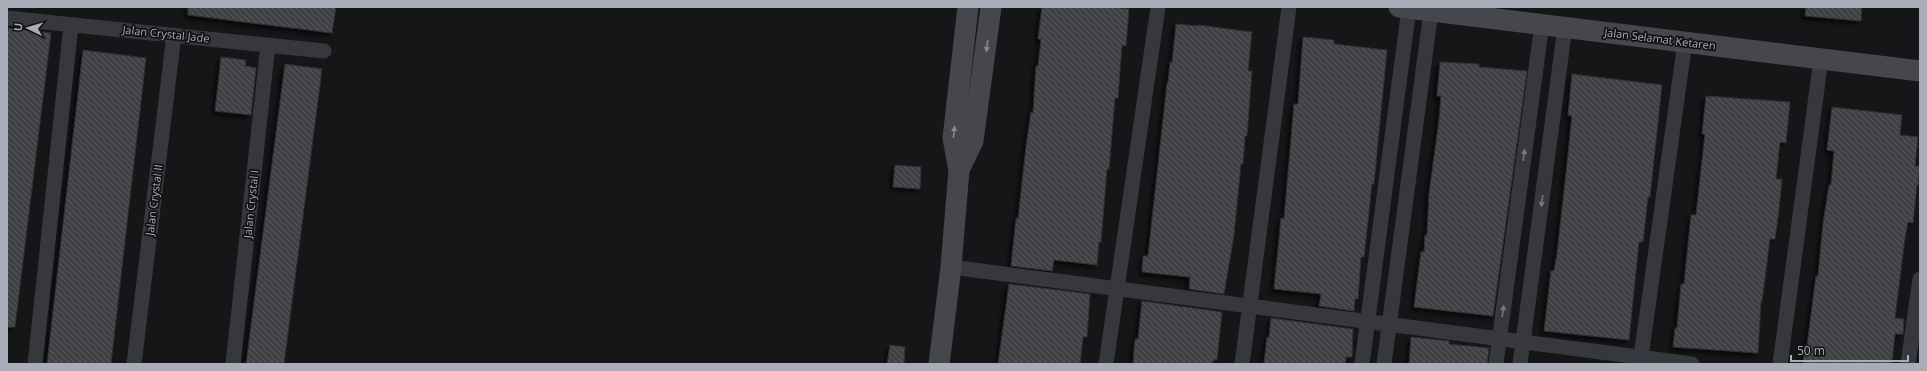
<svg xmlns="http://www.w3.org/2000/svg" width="1927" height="371" viewBox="0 0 1927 371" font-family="'Open Sans',sans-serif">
<defs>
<pattern id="building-back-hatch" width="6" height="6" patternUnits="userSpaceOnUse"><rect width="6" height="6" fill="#404145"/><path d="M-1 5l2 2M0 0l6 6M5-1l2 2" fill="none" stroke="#595a5e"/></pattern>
<filter id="shadow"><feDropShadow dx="-3.5" dy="3.5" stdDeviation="2" flood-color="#0009"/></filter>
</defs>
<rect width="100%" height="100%" fill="#161618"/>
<!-- building -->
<path fill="url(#building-back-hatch)" stroke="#303034" filter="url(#shadow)" d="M188,7H336L332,33L188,15Z
M1042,7H1109L1129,9L1126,46L1122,45L1118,98H1115L1109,169H1107L1101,242H1099L1097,265L1054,260L1052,271L1011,266L1016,218L1018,219L1026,147L1031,112L1033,113L1036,66H1038L1041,39H1038Z
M1806,7H1862L1861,21L1805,16Z
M1176,24L1198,26V25L1252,32L1248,71H1252L1247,136H1245L1243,164H1241L1234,235L1224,294L1189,289L1190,277L1142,272L1143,256H1148L1167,83H1168L1170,62L1172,63Z
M7,28L51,33L15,327H7Z
M1303,37L1334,40V44L1387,50L1374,184H1372L1364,257H1361L1358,299H1355L1354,311L1319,306L1321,294L1274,289L1281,218L1284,219L1294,104H1298Z
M83,50L146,58L111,364H47Z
M221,57L246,60L245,66L256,68L251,115L215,111Z
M1440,62L1479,64V67L1527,71L1493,316L1414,307L1421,252H1424L1425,235H1427L1429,194L1439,120L1441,96H1437Z
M285,64L322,69L284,364H246Z
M1572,74L1662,85L1650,197H1648L1643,242H1639L1629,340L1544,331L1551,271H1554L1557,254L1568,155L1572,116L1568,115Z
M1706,96L1790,102L1786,143L1780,142L1776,179H1782L1779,210L1775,239H1770L1762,302H1761L1758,353L1673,347L1675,328H1677L1681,284H1684L1691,215H1696L1705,134H1702Z
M1832,107L1902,115L1900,135L1918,137L1915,166H1920L1918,185H1917L1913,223L1908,222L1905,238L1895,318L1904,319L1903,334H1895L1892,364H1803L1805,345L1807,346L1816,276H1818L1823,224L1829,185H1831L1834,151L1827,150Z
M895,165L921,167L920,189L893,187Z
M1009,284L1090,294L1087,337H1083L1080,364H998Z
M1142,301L1222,312L1217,360H1213V364H1133L1135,339H1138Z
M1271,318L1353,329L1352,357H1346L1345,364H1264L1267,337L1269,338Z
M1411,337L1449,341V344L1489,348L1487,364H1409Z
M890,345L905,347L904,364H887Z"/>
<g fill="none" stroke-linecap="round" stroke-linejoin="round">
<!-- street -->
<path stroke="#37383d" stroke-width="15" d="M7,18L324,51
M951,267L1692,364
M35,364L71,25
M134,364L174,35
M233,364L268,45
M1106,364L1158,7
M1242,364L1289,7
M1362,364L1409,8
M1384,364L1431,11
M1496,364L1542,24
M1520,364L1565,27
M1640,364L1685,42
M1780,364L1821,59
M1908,364L1920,279"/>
<!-- secondary -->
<path stroke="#45474d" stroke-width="21" d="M1399,7L1920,71
M959,170L973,141L991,7
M939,364L951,267L959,170L953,138L968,7"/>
</g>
<!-- one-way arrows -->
<defs><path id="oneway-solid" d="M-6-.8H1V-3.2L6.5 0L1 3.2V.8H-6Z"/></defs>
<g fill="#858993">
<use href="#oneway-solid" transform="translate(987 46) rotate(98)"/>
<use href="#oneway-solid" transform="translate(954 132) rotate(-84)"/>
</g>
<g fill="#757881">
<use href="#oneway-solid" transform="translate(1524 155) rotate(-82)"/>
<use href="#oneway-solid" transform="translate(1542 201) rotate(98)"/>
<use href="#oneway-solid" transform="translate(1503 311) rotate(-82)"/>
</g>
<g text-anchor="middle" stroke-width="3.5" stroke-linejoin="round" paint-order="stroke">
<!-- street labels -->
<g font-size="11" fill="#a8adb8" stroke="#111113">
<text transform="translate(166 34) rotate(6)" y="4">Jalan Crystal Jade</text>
<text transform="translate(1660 39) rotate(7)" y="4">Jalan Selamat Ketaren</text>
<text transform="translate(154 200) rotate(-83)" y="4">Jalan Crystal II</text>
<text transform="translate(251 204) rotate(-84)" y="4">Jalan Crystal I</text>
</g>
</g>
<!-- border -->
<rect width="1927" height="371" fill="none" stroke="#a8adb8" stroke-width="16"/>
<!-- north arrow -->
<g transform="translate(28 28) rotate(275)" stroke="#111113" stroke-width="3" paint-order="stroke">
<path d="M0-3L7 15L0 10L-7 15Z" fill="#a8adb8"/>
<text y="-6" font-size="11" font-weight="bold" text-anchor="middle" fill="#a8adb8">U</text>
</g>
<!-- scale -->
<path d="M1791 355v6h117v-6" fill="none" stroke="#a8adb8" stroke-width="2"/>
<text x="1797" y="355" font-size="12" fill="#a8adb8" stroke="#111113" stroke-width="3" paint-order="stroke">50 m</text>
</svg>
